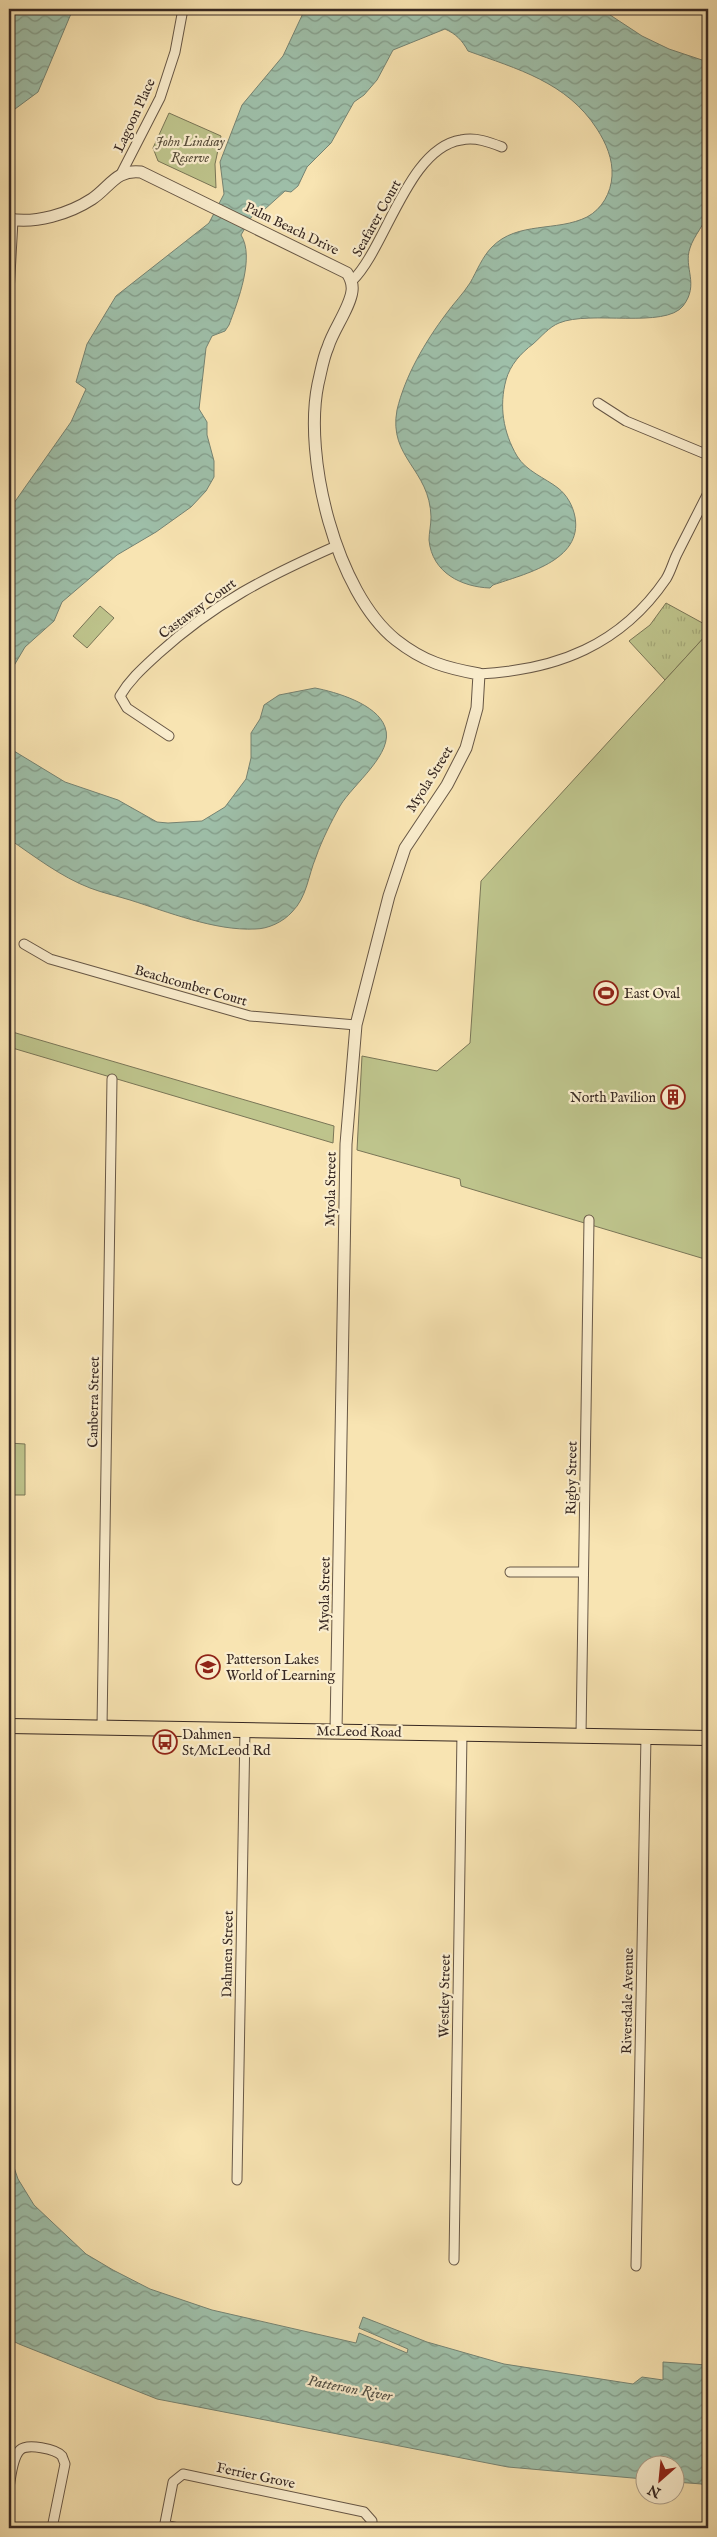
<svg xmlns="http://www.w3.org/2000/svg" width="717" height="2537" viewBox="0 0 717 2537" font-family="'IM FELL English',serif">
<defs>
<pattern id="grass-tufts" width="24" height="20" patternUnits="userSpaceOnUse" patternTransform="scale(1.25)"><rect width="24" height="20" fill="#bec48c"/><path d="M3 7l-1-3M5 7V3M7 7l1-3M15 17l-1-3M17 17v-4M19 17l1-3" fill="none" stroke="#a4a878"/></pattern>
<pattern id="water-waves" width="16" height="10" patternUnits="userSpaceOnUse" patternTransform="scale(1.25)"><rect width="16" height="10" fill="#9ebfa9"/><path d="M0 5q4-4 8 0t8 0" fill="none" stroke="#829b89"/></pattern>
</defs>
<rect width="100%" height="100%" fill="#f8e4b2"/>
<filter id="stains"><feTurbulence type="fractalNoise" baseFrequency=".004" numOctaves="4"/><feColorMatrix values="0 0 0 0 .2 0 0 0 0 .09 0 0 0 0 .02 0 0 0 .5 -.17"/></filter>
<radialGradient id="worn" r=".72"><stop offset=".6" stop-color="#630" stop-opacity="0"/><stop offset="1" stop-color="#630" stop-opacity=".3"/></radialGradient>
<!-- grass -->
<path fill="url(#grass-tufts)" stroke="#7a7657" d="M666,603L708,626V633L665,680L629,641L650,625Z"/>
<!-- green -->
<path fill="#bec48c" stroke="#7a7657" d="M169,113L221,136L215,164L216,188L158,161L153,148Z
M100,606L114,618L87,648L73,636Z
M708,633V1260L461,1186L460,1179L357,1150L362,1056L437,1071L470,1043L481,881Z
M9,1031L334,1126L333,1143L9,1047Z
M9,1443L25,1444V1495H9Z"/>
<!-- water -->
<path fill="url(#water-waves)" stroke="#758373" d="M9,9H73L38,92L15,109L9,107Z
M305,9H601L642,36L669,49L708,62V211C705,225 694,235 690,248C683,268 700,284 683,306C665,329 590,310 559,323C549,327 541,337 533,344C521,353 510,365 506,380C499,406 503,432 517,456C526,471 545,478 558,488C567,495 573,506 575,517C583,561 524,574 493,585L490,588C462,587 432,573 429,540C429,533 431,525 431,517C430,469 388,458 397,410C405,376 425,342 446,314C453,304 463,294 470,283C477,271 482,257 492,247C517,221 557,232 587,217C602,209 611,193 612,176C613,159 606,143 597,129C567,82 517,69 468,51C462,40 456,34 445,29L393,50L377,80L364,95L354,102L331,143L307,167L298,186L291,192L285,191L265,209L255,211L241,235C255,257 238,301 229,325L225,331L212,336L206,348L199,409L207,422V435L214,461V477L206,491L191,507L156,532L117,555L62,602L54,621L25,647L9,674V510L71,422L86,389L76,382L87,344L116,296L209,223L224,194L220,162L242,105L283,56Z
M315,688C336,692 377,704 385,727C395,753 353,784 340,806C331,822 322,840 316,857C308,876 307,897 292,912C283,922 268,929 255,929C215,931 168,912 130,900C117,896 103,893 90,888C61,877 34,856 9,839V748L65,782L118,800L157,822L168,823L202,821L225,807L246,779L251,758V733L260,719L264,705L279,695Z
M9,2153L18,2179L34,2205L86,2254L113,2270L150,2289L212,2310L356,2343L359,2333L407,2353L408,2349L359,2328L363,2317L427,2342L504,2364L633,2384L642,2377L663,2380V2362L707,2365L708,2499L702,2484L675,2482L674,2464H644V2479L508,2467L157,2399L19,2344L9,2339Z"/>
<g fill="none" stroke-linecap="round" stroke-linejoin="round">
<!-- minor casing -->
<g stroke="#675746" stroke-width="11">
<path id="minor" d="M121,174L160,98L175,52L183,9
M352,281C386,248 408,148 461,140C476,137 489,142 502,147
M9,293L13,220
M598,403L626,421L708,455
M479,674C557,670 621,645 666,579C671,571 673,562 677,554C687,534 698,513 708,493
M169,736L127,708L120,696C130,679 144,667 158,654C214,603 268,576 336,546
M24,944L50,959L250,1016L356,1025
M510,1572H583
M102,1727L112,1079
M581,1735L589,1220
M237,2180L245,1729
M454,2260L462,1733
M636,2266L646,1736
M9,2488C11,2477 12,2458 20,2450C27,2443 56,2449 62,2456C63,2459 64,2461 65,2464L52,2528
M164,2525L178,2528
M164,2528L173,2482L183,2474L364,2512L372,2521V2528"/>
</g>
<!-- tertiary casing -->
<g stroke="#675746" stroke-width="13">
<path id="tertiary" d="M9,219C35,224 69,214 92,199C110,187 116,169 141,172L347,273C351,279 353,284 352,291C350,308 333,330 328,347C323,358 321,372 318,384C303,457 336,592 396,640C424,662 446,668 479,674L477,708L466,748L447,785L405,848L389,896L356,1025L346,1144L336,1731"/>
</g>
<!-- primary casing -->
<g stroke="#372822" stroke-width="16">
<path id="primary" d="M9,1726L708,1738"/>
</g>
<!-- minor -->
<use href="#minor" stroke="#faedcd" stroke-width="9"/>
<!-- tertiary -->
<use href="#tertiary" stroke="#faedcd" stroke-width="11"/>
<!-- primary -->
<use href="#primary" stroke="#f8e4b2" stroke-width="14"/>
</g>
<!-- icons -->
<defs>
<g id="stadium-ring" transform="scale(1.25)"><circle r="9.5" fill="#faedcd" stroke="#8f2418" stroke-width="1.5"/><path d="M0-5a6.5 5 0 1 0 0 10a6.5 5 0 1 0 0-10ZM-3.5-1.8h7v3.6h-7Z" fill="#8f2418"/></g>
<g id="building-ring" transform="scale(1.25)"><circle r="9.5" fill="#faedcd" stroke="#8f2418" stroke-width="1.5"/><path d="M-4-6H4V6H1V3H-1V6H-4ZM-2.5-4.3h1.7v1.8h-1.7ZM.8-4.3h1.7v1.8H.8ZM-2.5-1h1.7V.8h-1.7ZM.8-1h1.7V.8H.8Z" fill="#8f2418"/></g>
<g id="school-ring" transform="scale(1.25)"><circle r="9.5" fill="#faedcd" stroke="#8f2418" stroke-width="1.5"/><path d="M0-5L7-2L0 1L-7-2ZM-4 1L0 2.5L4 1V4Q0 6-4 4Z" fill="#8f2418"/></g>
<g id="bus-ring" transform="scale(1.25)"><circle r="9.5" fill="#faedcd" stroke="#8f2418" stroke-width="1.5"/><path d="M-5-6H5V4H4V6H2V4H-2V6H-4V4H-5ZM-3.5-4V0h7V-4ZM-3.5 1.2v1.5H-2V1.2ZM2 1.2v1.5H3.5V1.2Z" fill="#8f2418"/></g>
</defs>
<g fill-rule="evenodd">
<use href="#stadium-ring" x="606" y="993"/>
<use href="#building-ring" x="673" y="1097"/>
<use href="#school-ring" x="208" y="1667"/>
<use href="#bus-ring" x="165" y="1742"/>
</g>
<g text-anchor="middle" stroke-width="4.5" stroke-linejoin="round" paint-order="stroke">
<!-- street labels -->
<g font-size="14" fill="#372822" stroke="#faedcd">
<text transform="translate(134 115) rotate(-65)" y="5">Lagoon Place</text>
<text transform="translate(376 218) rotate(-61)" y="5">Seafarer Court</text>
<text transform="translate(292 228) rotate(26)" y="5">Palm Beach Drive</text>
<text transform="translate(197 608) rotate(-36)" y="5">Castaway Court</text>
<text transform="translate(429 779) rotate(-58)" y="5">Myola Street</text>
<text transform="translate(191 985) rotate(16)" y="5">Beachcomber Court</text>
<text transform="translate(330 1189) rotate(-89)" y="5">Myola Street</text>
<text transform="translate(93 1402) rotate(-89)" y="5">Canberra Street</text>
<text transform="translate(571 1478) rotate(-89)" y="5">Rigby Street</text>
<text transform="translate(324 1594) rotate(-89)" y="5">Myola Street</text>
<text transform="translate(359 1731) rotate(1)" y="5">McLeod Road</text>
<text transform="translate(227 1954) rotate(-89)" y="5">Dahmen Street</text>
<text transform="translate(444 1996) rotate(-89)" y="5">Westley Street</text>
<text transform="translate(627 2001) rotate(-89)" y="5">Riversdale Avenue</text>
<text transform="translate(256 2475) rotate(12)" y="5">Ferrier Grove</text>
</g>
<!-- park labels -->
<g font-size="14" font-style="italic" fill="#594f3c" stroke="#faedcd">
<text x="190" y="146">John Lindsay<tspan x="190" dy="16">Reserve</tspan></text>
</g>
<!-- poi labels -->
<g font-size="14" fill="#372822" stroke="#faedcd" text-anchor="start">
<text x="624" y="998">East Oval</text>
<text x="656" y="1102" text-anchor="end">North Pavilion</text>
<text x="226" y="1664">Patterson Lakes<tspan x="226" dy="16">World of Learning</tspan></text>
<text x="182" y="1739">Dahmen<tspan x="182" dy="16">St/McLeod Rd</tspan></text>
</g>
<!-- water labels -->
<g font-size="15" font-style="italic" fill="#514e44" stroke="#faedcd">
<text transform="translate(350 2388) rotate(11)" y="5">Patterson River</text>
</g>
</g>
<!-- margin -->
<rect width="717" height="2537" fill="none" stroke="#f8e4b2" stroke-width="30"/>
<rect x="10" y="10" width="697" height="2517" fill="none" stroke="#372822" stroke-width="2.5"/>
<rect x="15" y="15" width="687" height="2507" fill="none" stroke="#372822"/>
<!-- north arrow -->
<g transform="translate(660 2480) rotate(207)"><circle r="24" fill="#faedcd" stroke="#ac9e89"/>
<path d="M0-4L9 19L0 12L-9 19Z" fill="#8f2418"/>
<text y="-8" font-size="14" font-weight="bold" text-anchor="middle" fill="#372822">N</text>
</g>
<rect width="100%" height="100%" filter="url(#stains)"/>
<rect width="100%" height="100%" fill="url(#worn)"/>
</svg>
